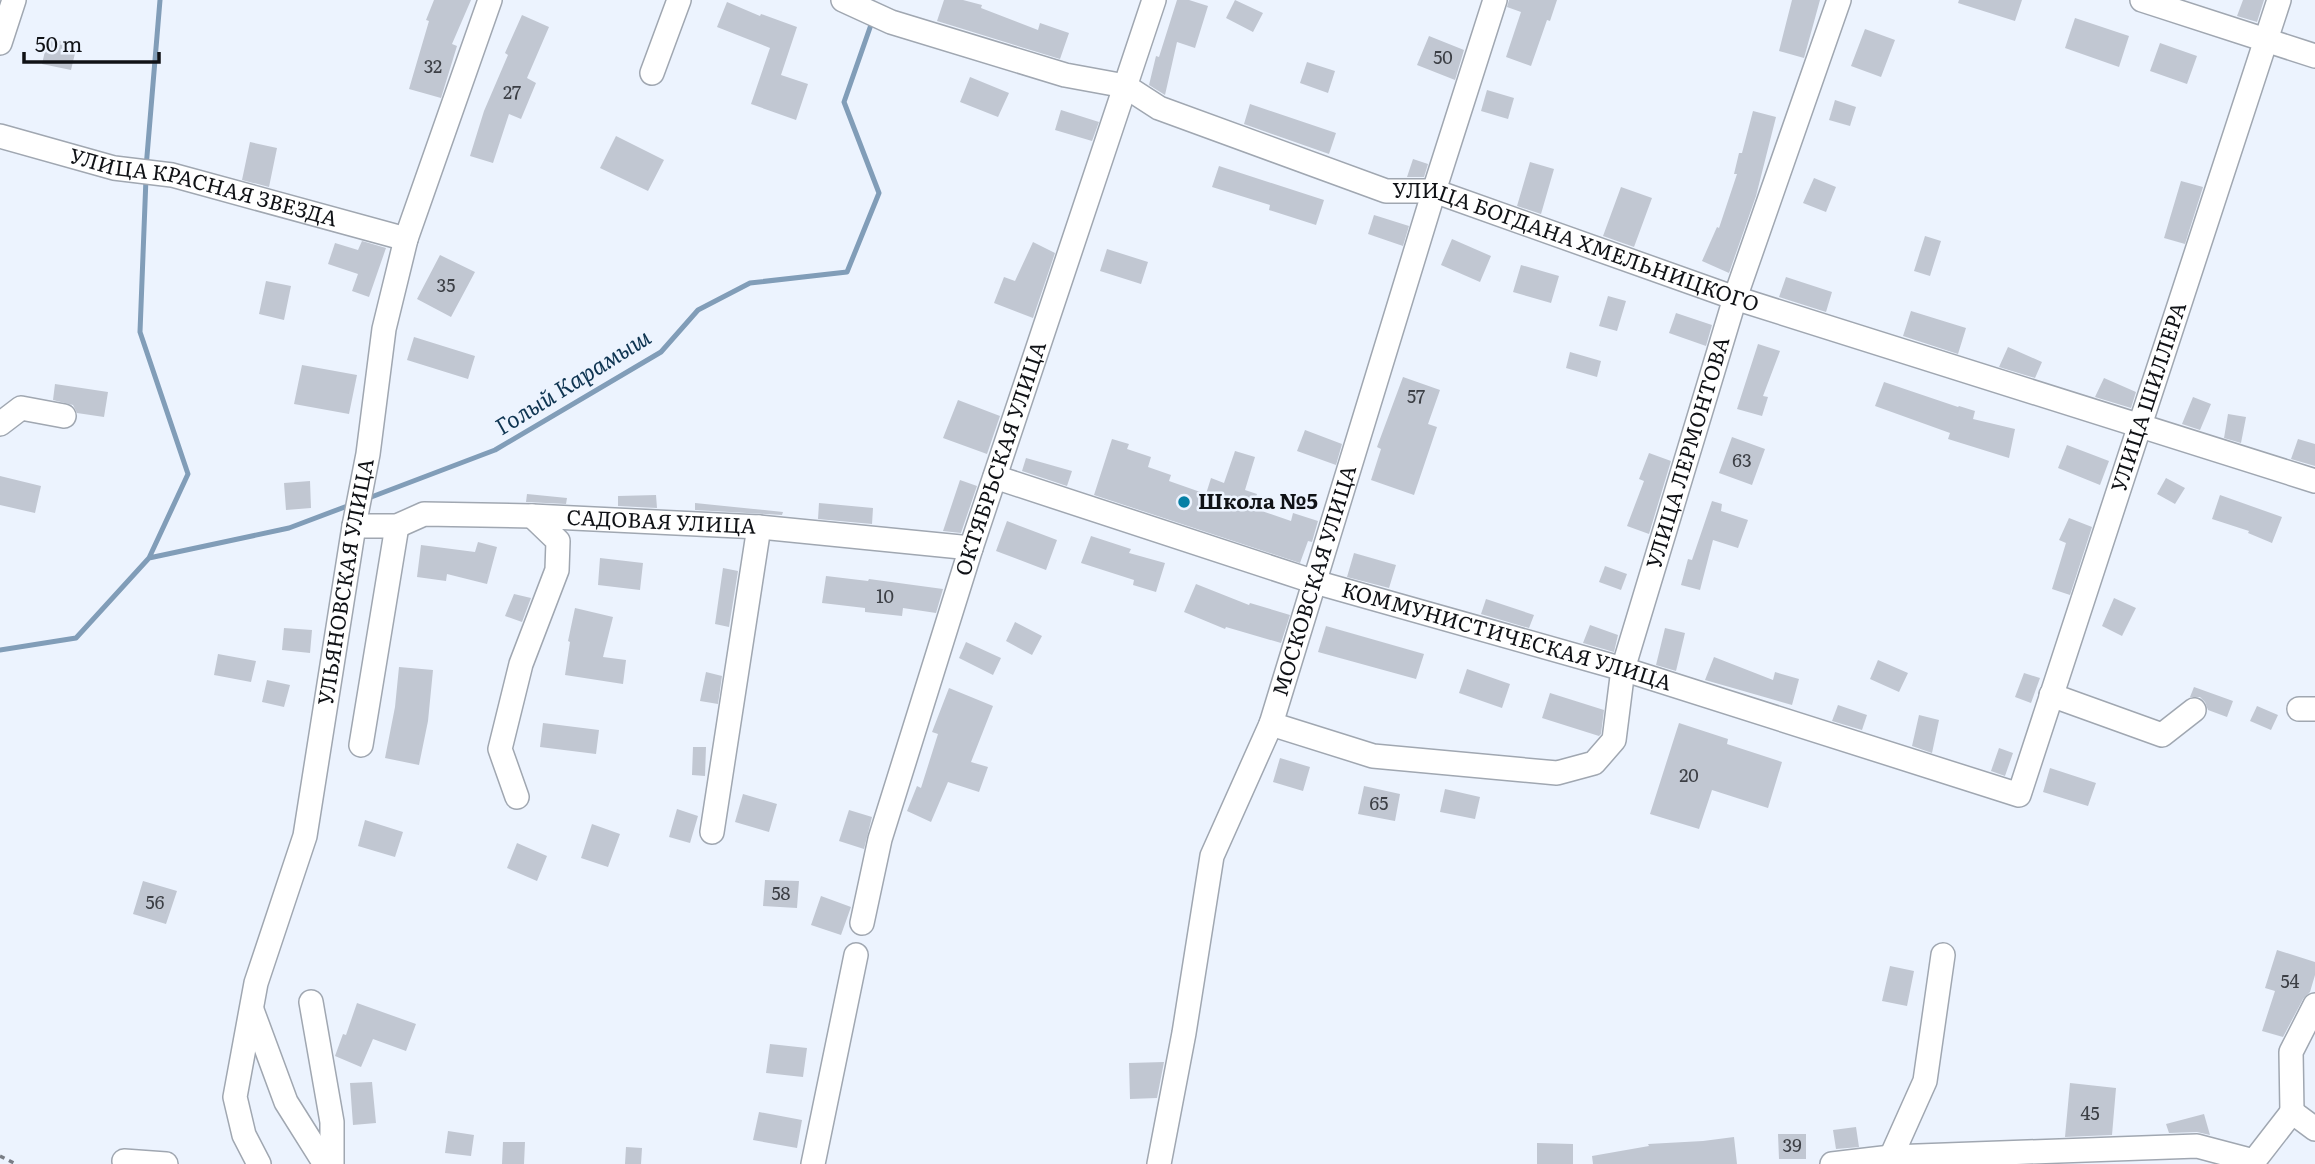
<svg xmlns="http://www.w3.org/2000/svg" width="2315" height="1164" viewBox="0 0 2315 1164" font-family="Literata,serif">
<rect width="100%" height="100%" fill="#ecf3fe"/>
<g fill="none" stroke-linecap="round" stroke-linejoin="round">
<!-- stream -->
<path stroke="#819db8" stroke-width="5" d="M146,168L160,0
M366,499L495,450L661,352L698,310L750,283L847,272L879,193L844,102L873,19
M149,558L289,528L350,505
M0,650L76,638L149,558L188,474L140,332L146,178"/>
</g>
<!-- building -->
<path fill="#c1c7d2" d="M434,0H471L452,44L457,46L441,98L409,89L429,21L426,20Z
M944,0H963L982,5L981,8L1038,30L1040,23L1069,33L1060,59L937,21Z
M1177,0H1189L1208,6L1195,48L1177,42L1165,95L1149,85L1156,56L1159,57Z
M1235,0L1263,13L1253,32L1226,18Z
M1509,0H1557L1550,21L1547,20L1531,66L1506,57L1521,12L1507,7Z
M1792,0H1820L1804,58L1779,51Z
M1959,0H2022L2015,21L1958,3Z
M2243,0H2264L2257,22L2237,16Z
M727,2L760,16L761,14L797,27L781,75L808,84L796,120L751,104L770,48L717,27Z
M522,15L549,27L527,78L536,83L521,119L509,114L493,163L470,156L484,111L508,55L505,53Z
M2075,18L2129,36L2119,67L2065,48Z
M1865,29L1895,40L1881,77L1851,66Z
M1429,36L1464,50L1455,80L1417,65Z
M48,38L77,45L71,70L42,64Z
M2160,43L2197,56L2187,84L2150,71Z
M1307,62L1335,71L1328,93L1300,83Z
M970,77L1009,93L998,117L960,102Z
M1487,90L1514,98L1508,119L1481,111Z
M1835,100L1856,107L1850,126L1829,120Z
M1250,104L1336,133L1329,154L1244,124Z
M1061,110L1099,122L1092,141L1055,130Z
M1753,111L1776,117L1756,196L1729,273L1702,261L1717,227L1719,228L1737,174H1734L1739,153H1742Z
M616,136L664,160L648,191L600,168Z
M250,142L277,148L269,187L242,180Z
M1413,159L1428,164L1424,177H1407Z
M1530,162L1554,169L1541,214L1517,206Z
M1219,166L1324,200L1316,225L1269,210L1270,205L1212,187Z
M1814,178L1836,187L1826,212L1803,203Z
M2181,181L2203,187L2185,244L2164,238Z
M1621,187L1652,198L1634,247L1603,236Z
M1374,215L1409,226L1403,246L1368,234Z
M1925,236L1941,241L1930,276L1914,271Z
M1452,239L1491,256L1480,282L1441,265Z
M362,241L386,248L369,297L352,291L358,274L328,264L335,243L358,250Z
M1033,242L1055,253L1033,318L994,303L1004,277L1015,281Z
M1107,249L1148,262L1141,284L1100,271Z
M440,255L475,272L451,317L417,299Z
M1521,265L1559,276L1551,303L1513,292Z
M1786,277L1832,292L1826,312L1779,297Z
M266,281L291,286L284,320L259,314Z
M1608,296L1626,301L1617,331L1599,326Z
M1911,311L1966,328L1958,354L1903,336Z
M1676,313L1712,325L1706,346L1669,333Z
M414,337L475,356L468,379L407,360Z
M1758,344L1780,351L1763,396L1768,397L1762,416L1737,409Z
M2008,347L2042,362L2035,378L1999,367Z
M1570,352L1601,361L1597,377L1566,368Z
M302,365L357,375L349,414L294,404Z
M1403,377L1440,390L1428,424L1437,427L1414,495L1371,480L1381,449L1377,447Z
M2104,378L2136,392L2131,408L2095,397Z
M1884,382L1958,407L1959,406L1975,411L1973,419L2015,429L2009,458L1948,439L1950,433L1875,406Z
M55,384L108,392L104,417L77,413L73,405L53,400Z
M2193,397L2211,404L2200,430L2182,424Z
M958,400L1000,416L987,454L943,438Z
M2228,414L2246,417L2241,443L2224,438Z
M1305,430L1342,444L1336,465L1297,451Z
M1732,437L1765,449L1752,485L1719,473Z
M1112,439L1129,444L1127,449L1151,457L1148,467L1171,475L1169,481L1206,494L1211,478L1224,483L1235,451L1255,457L1245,490L1257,494L1253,508L1291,521L1293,513L1318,521L1312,542L1308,541L1300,563L1094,495Z
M2298,439L2315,444V466L2291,459Z
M2067,445L2109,461L2100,485L2058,468Z
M1649,453L1671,461L1649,534L1627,526L1644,481L1639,479Z
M1026,458L1072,471L1067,486L1022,471Z
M0,476L41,486L35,513L0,505Z
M2166,478L2185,488L2175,504L2157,494Z
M960,480L977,486L961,533L943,531Z
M310,481L311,508L286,510L284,483Z
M527,494L567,498L566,504L526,502Z
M656,495L657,508L618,506V496Z
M2220,495L2282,517L2272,543L2248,533L2249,531L2212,519Z
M1712,501L1722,504L1721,511L1748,520L1738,548L1713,540L1700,590L1681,585L1688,559L1692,560Z
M695,503L783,512L782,515L695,510Z
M819,503L873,508L872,524L818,519Z
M2069,518L2092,527L2070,595L2052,589L2066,543L2059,540Z
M1007,521L1057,540L1046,570L996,551Z
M1091,536L1131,549L1129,553L1165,563L1156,592L1133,585L1134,580L1081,563Z
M478,542L497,547L487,584L447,574L446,581L417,577L421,545L475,552Z
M1354,553L1396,565L1389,588L1347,577Z
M600,558L643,563L640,590L598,585Z
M1605,566L1627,574L1621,590L1599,582Z
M723,568L738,571L729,627L715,624Z
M826,576L868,581L869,579L943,589L936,613L903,608L902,616L865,612V608L822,603Z
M1196,584L1249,605L1250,603L1290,615L1281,643L1226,627L1225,629L1184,612Z
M514,594L531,598L522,622L505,616Z
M2114,598L2136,608L2122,636L2102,626Z
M1486,599L1534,615L1529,628L1481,614Z
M575,608L613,617L603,657L626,660L623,684L565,675L570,642L568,641Z
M1015,622L1042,636L1032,655L1006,641Z
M1590,625L1618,635L1614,652L1583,643Z
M1326,626L1424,654L1416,679L1318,652Z
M284,628L312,630L310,653L282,650Z
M1665,628L1685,633L1676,671L1656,665Z
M966,642L1001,658L993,675L959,658Z
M218,654L256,661L251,682L214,675Z
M1714,657L1773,680L1775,672L1799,679L1792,705L1705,680Z
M1878,660L1908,673L1899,692L1870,679Z
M399,667L433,670L428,721L419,765L385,758L395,707Z
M1467,669L1510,684L1502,708L1459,693Z
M706,672L722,676L718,704L700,701Z
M2024,673L2040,678L2031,703L2015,697Z
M267,680L290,685L284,707L262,702Z
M2194,687L2233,701L2227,717L2208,710L2205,702L2200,697H2190Z
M949,688L993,706L971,762L988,767L979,792L948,782L931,822L907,811L917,786L921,788L938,734L932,732Z
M1550,693L1604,710L1601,734L1599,736L1542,718Z
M1838,705L1867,715L1862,730L1832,721Z
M2257,706L2278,715L2271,730L2250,721Z
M1919,715L1939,720L1932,753L1912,746Z
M543,723L599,730L596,754L540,747Z
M1679,723L1728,739L1727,744L1782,762L1768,808L1712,790L1699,829L1650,814Z
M693,747H706L705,776L692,775Z
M1999,748L2013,753L2005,776L1991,771Z
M1280,758L1310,767L1303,791L1273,782Z
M2050,768L2096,783L2088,806L2043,792Z
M1364,786L1400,794L1395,821L1358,814Z
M1445,789L1480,797L1475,819L1440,812Z
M743,794L777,804L769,832L735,822Z
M677,809L698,816L690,843L669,837Z
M849,810L872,817L864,849L839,841Z
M365,820L403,832L395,857L358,846Z
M592,824L620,834L608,867L581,858Z
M517,843L547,856L537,881L507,868Z
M765,880L799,881L797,908L763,906Z
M143,881L177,891L166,924L133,914Z
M821,896L851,907L841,935L811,925Z
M2277,950L2315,962V975L2310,992L2303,999L2283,1037L2262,1031L2275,991L2265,988Z
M1890,966L1914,971L1907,1006L1882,1001Z
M357,1003L416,1024L406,1051L373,1039L361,1067L335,1056L343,1034L346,1035Z
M770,1044L807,1048L803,1077L766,1073Z
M1164,1062L1157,1098L1130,1099L1129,1063Z
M372,1082L376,1123L353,1125L350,1083Z
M2070,1083L2116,1088L2112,1135L2065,1137Z
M759,1112L802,1120L797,1148L753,1140Z
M2204,1114L2210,1135L2197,1132L2169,1133L2166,1124Z
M1856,1127L1859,1147L1836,1149L1833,1130Z
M448,1131L474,1135L471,1156L445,1153Z
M1778,1134H1806V1159H1779Z
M1734,1137L1737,1164H1593L1592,1156L1649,1146L1648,1144L1703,1141Z
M503,1142H525L524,1164H502Z
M1537,1143L1573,1144V1164H1537Z
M626,1147L642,1148L641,1164H625Z"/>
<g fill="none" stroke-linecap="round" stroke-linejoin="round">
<!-- minor casing -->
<g stroke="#a0a7b1" stroke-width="26">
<g id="minor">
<path id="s1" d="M843,0L891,22L1065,75L1125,86L1159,108L1386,191H1434L1735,298L2315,481"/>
<path d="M2142,0L2315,56"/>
<path d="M0,43L14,0"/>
<path d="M652,73L679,0"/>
<path id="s2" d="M0,136L114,168L172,175L406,239"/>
<path d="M0,424L21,408L64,416"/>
<path id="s3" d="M995,477L1315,582L1623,669L2019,795L2279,0"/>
<path id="s4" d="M354,526H397L424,514L532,516L759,527L971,548"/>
<path d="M2051,695L2162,735L2194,710"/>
<path d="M2299,709H2315"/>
<path id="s5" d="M1271,724L1373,756L1557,773L1594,763L1614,740L1623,669L1735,298L1839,0"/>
<path d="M361,745L397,526"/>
<path d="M517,797L500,749L521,664L557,570L558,541L532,516"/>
<path d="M712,832L759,527"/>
<path id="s6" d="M862,923L880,839L971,548L1154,0"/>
<path d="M311,1002L332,1122V1164"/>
<path d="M252,1010L286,1102L325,1164"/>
<path d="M2292,1112L2291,1052L2315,1005"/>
<path d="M2292,1112L2315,1129"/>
<path d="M1891,1157L1925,1081L1943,955"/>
<path d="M124,1161L166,1164"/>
<path id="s7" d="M259,1164L244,1135L235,1097L256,983L305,836L354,526L368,454L384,329L406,239L490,0"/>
<path d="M813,1164L856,955"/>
<path id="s8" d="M1159,1164L1184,1033L1212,856L1271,724L1434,191L1495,0"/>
<path d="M1832,1164L1891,1157L2197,1146L2254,1161L2292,1112"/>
</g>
</g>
<!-- path -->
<path stroke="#797d85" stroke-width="3.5" stroke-dasharray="5 5" stroke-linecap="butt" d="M0,1156L16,1164"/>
<!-- minor -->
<use href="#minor" stroke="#fff" stroke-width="23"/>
</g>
<!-- markers -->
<circle fill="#057fa5" stroke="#ecf3fe" stroke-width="2.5" cx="1184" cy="502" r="7"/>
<g text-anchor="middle" stroke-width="5" stroke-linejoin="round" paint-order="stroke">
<!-- number labels -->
<g font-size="18" fill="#3c3f45">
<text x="1443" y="64">50</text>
<text x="433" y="73">32</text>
<text x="512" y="99">27</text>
<text x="446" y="292">35</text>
<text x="1416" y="403">57</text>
<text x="1742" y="467">63</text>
<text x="885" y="603">10</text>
<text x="1689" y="782">20</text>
<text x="1379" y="810">65</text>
<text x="781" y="900">58</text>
<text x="155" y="909">56</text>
<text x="2290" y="988">54</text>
<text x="2090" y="1120">45</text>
<text x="1792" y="1152">39</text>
</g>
<!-- street labels -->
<g font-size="21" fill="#101216" stroke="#ecf3fe">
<text dy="7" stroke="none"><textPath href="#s2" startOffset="210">УЛИЦА КРАСНАЯ ЗВЕЗДА</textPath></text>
<text dy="7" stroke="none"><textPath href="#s1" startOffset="777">УЛИЦА БОГДАНА ХМЕЛЬНИЦКОГО</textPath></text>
<text dy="7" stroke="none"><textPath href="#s3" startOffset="1491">УЛИЦА ШИЛЛЕРА</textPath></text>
<text dy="7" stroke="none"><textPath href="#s5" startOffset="658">УЛИЦА ЛЕРМОНТОВА</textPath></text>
<text dy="7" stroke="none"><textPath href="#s6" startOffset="485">ОКТЯБРЬСКАЯ УЛИЦА</textPath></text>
<text dy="7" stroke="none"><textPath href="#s4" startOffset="310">САДОВАЯ УЛИЦА</textPath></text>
<text dy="7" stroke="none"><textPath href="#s8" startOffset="607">МОСКОВСКАЯ УЛИЦА</textPath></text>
<text dy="7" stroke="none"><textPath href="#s7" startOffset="600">УЛЬЯНОВСКАЯ УЛИЦА</textPath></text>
<text dy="7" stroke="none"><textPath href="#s3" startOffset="536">КОММУНИСТИЧЕСКАЯ УЛИЦА</textPath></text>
</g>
<!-- poi labels -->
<g font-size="21" font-weight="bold" fill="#101216" stroke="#ecf3fe" text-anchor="start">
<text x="1198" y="509">Школа №5</text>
</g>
<!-- water labels -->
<g font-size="23" font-style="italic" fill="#0e3451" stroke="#ecf3fe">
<text transform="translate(573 382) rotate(-32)" y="8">Голый Карамыш</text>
</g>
</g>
<!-- scale -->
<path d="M24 52v10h135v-10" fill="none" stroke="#101216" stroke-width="3.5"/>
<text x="35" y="52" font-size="21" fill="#101216" stroke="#ecf3fe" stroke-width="5" paint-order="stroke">50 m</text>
</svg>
